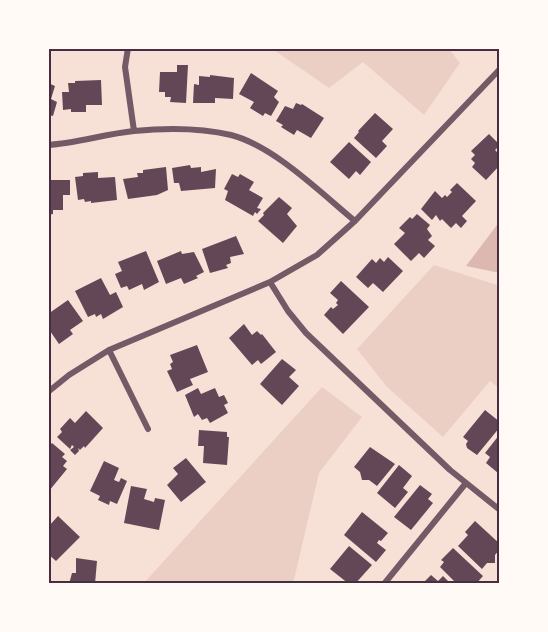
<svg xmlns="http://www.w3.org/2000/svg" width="548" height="632" viewBox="0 0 548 632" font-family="Ubuntu,sans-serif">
<rect width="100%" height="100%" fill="#f7e1d7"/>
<!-- green -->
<path fill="#ebcfc5" d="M271,48H448L460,63L424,115L363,62L329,88Z
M434,265L500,286V389L490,381L443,437L387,387L357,349Z
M322,387L362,417L319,473L293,584H143Z"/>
<!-- water -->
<path fill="#dcb8b0" d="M500,221V273L466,266Z"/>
<!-- building -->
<path fill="#644757" d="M177,65H188L186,103L170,102L171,97H165V92H159L160,72H177Z
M251,73L278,91L274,97L279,102L271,116L265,113L263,116L250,108L254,102L239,94Z
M210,75L234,78L233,99L215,98V103H193L194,84L199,85V76L210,77Z
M101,80L102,105H86V112H71V109L63,110L62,92H69L68,83H75V81Z
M48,83L55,86L51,99L57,102L53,116L48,115Z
M296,103L301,105L302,104L324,118L311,138L297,130L294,135L281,127L283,125L276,121L285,106L293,109Z
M375,113L393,129L382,141L387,146L376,158L354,138L359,132L358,131Z
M489,134L500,145L495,150L500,155V165L486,180L472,167L475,163L471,159L475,155L471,151Z
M349,142L371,162L360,175L356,171L349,179L330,162Z
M190,165L191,168L201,167V172L216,169L215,188L181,191L179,183H174L172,168Z
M166,167L168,190L157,195L128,199L123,179L138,177L137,173H143V170Z
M98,172V178L115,177L117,200L91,203V201L85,202L84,199L78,200L75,177L83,176V173Z
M232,174L238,177L240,174L254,182L249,190L263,198L257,208L261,209L257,214L255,212L253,216L225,200L228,191L224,189Z
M48,180H70V195H63V210H53V214L48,215Z
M457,183L476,201L462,216L467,221L461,228L456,223L451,228L442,219L440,221L436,215L432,220L421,209L435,191L442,198L445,195L447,197L452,192L450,190Z
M279,197L292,208L287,214L297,226L283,243L258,221L264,215L263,213Z
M417,214L430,225L427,229L432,236L428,240L435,246L424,258L419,253L411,261L394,244L405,233L399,228L410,217L412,219Z
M236,236L244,254L230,257L231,263L226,265L228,268L210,273L202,249Z
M146,251L159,282L144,290L142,284L129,290L127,286L121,288L115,274L122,271L118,262Z
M181,251L182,254L194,252L204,272L196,276L198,278L184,284L181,278L166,284L157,261Z
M388,257L403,271L383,292L373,283L368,288L356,277L372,259L376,263L380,258L384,262Z
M101,278L110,295L116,292L123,307L103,319L101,314L96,317L95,314L88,317L75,291Z
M341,281L369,307L343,334L324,315L331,307L333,309L338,305L336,303L338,300L330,293Z
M68,300L83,321L70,330L73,334L59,344L48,328V314Z
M244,324L252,335L257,331L261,335L262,334L276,352L261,364L258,360L252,365L229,338Z
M197,345L208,372L190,379L193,385L177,392L167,371L172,369L170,364L173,362L170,355Z
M282,359L296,370L289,377L299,386L282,405L260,384Z
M198,388L201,394L215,388L219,397L224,395L228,403L224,405L228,413L210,423L207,418L202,420L198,414L194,417L185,395Z
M485,410L500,422V427L477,455L467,448L466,444L468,441L463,437Z
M86,411L103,428L85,448L84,446L80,450L78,448L79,451L75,455L70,450L74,447L72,445L70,449L57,437L62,432L60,429L70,418L75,423Z
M199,430L227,432V437H229L227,465L203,463L204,446H198Z
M500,434V471L498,473L486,463L490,457L485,453Z
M52,443L65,454L62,457L67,461L63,466L67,469L49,491L48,447Z
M370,447L395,464L377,486L369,480H362L360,472L354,467Z
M186,458L206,482L181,502L167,485L178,474L173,468Z
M104,461L119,468L114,480L119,482L121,478L127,481L117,504L110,501L109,505L98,500L100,496L90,491Z
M399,465L412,476L403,488L408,492L395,508L377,493Z
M420,485L432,494L428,499L433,503L411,530L394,517Z
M131,486L147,489L144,499L154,502L155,498L165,500L159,530L124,523Z
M362,512L388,533L381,541L379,540L377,543L386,550L376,562L344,535Z
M58,516L80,537L56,561L48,554V527Z
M475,521L500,544V549L495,555V563H487L482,569L458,546L468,535L465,532Z
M349,546L372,565L355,584H349L330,569Z
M453,548L483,576L476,584H457L440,567L444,562L441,560Z
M76,558L97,561L95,584H69L72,573H76Z
M431,575L438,581L443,576L451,584H422Z"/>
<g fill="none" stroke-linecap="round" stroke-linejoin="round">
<!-- minor -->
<path stroke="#755966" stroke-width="6" d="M128,48L125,67L134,131
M48,145C77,143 105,134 134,131C165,128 201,128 231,135C274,146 321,193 355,221
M270,282L288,311L306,333L450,470L500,510
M109,350L148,429
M48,392L69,375L109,350L270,282L317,255L355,221L500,69
M384,584L466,483"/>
</g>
<!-- border -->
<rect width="548" height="632" fill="none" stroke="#fffaf5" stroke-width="99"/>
<rect x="50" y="50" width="448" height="532" fill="none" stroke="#4a2c40" stroke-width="2"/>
</svg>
